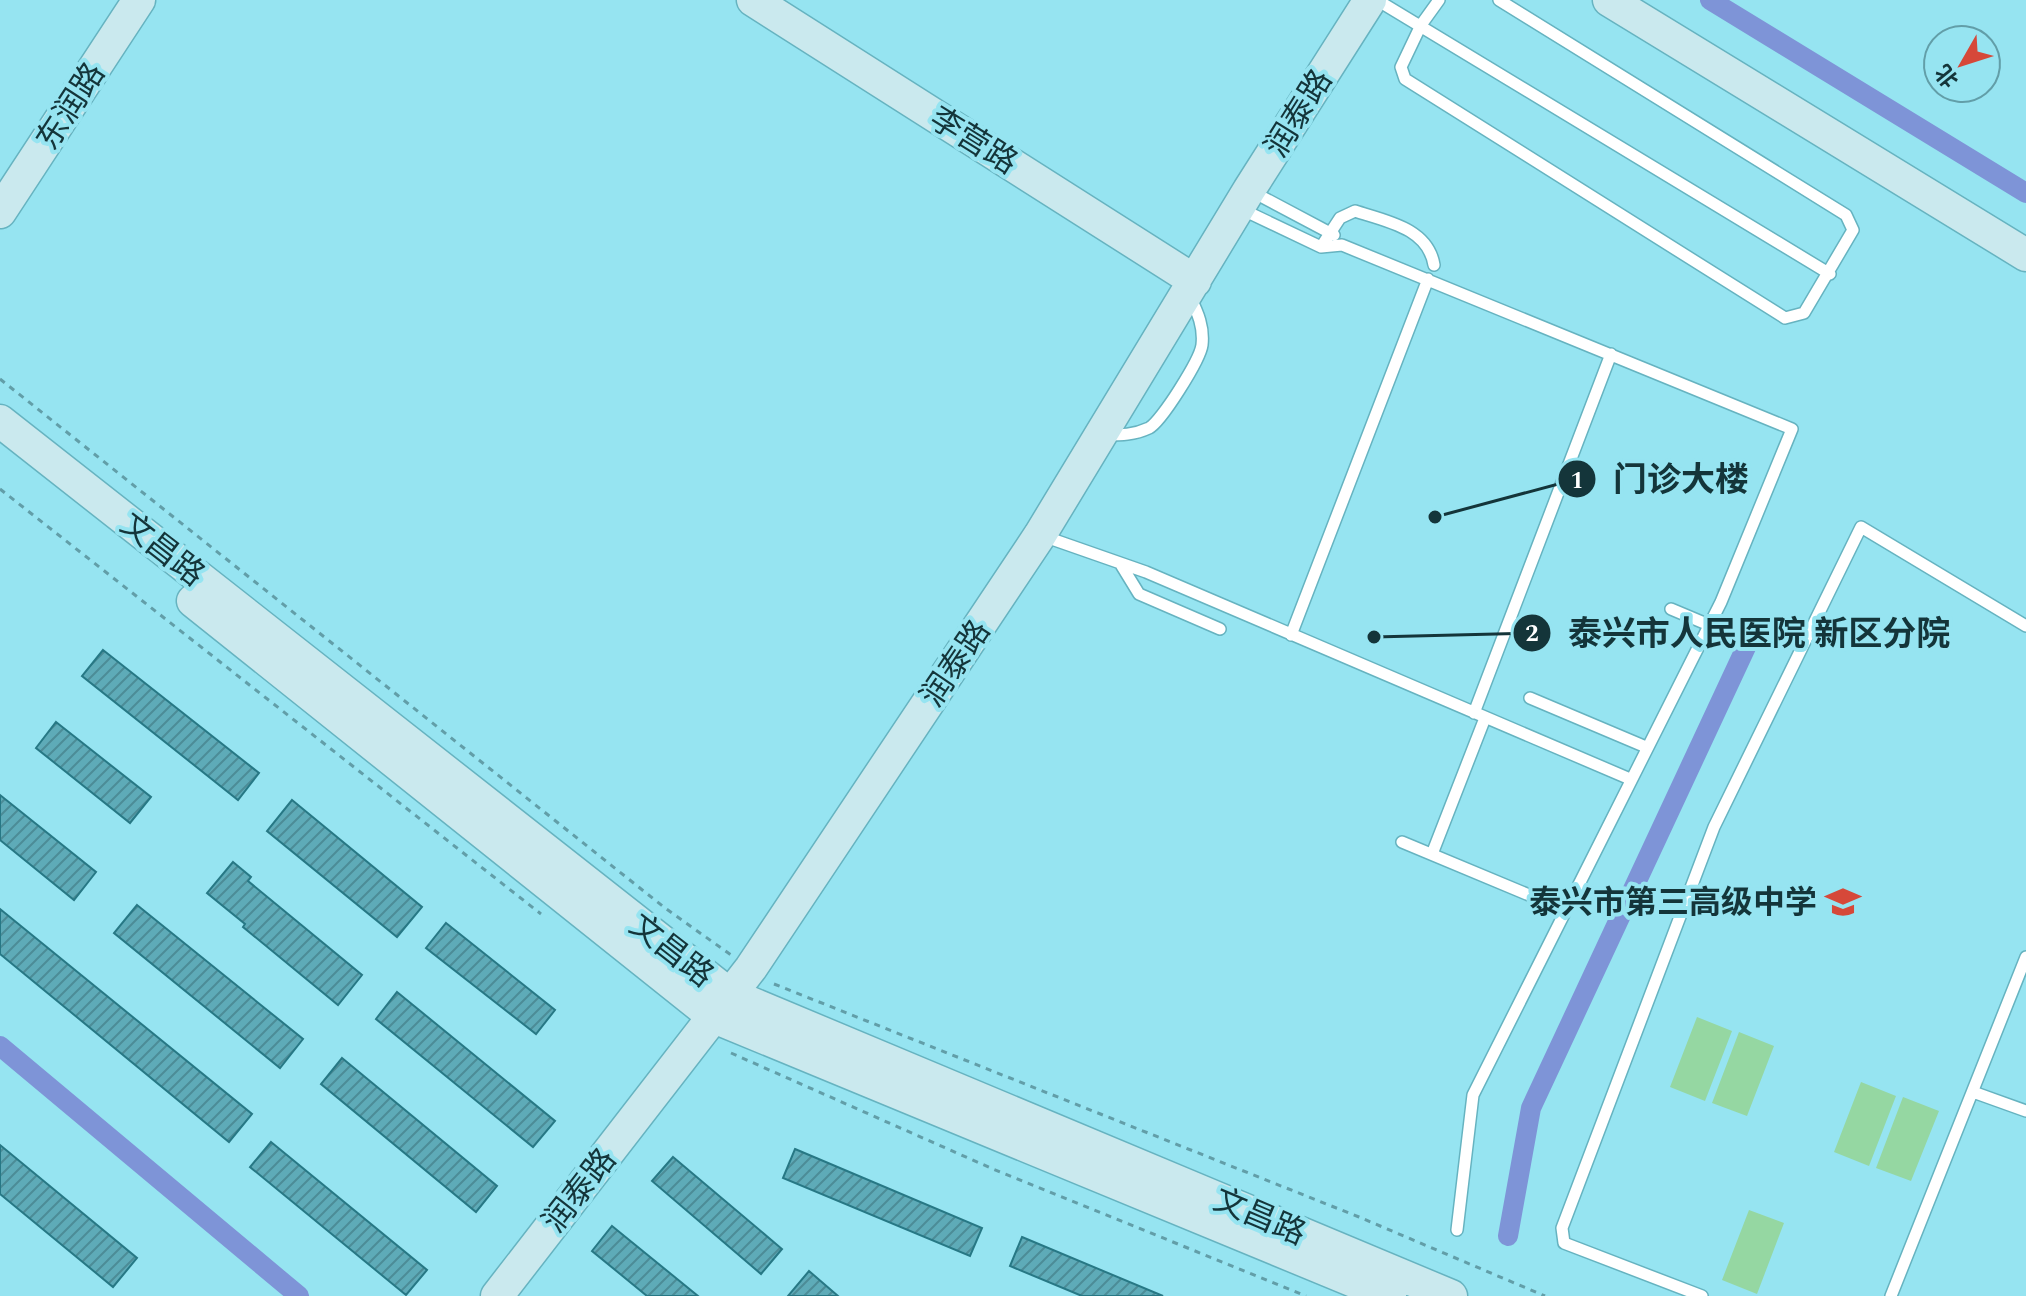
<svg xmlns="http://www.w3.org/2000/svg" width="2026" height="1296" viewBox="0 0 2026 1296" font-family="Spectral,'Noto Sans SC',serif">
<defs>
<pattern id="building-hatch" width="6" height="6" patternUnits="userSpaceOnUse" patternTransform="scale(2)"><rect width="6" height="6" fill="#5eabb8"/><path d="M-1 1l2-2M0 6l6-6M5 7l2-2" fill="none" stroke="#4c8c97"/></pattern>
</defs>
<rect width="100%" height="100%" fill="#96e4f1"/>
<!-- garden -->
<path fill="#95d7a2" d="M1697,1017L1732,1031L1705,1101L1670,1087Z
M1739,1032L1774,1046L1747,1116L1712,1103Z
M1861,1082L1896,1096L1869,1166L1834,1152Z
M1903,1097L1939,1111L1911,1181L1876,1168Z
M1749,1210L1784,1223L1757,1294L1722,1280Z"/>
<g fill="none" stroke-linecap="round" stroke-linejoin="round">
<!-- canal -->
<path stroke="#7e94d7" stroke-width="20" d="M1710,0L2026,193
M0,1046L299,1296
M1508,1236L1531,1108L1754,630"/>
</g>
<!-- building -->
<path fill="url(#building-hatch)" stroke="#277885" stroke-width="2" d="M103,650L259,773L238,800L82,676Z
M56,722L151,797L130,823L36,748Z
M0,795L96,872L74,900L0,840Z
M292,800L422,907L397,937L267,831Z
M233,862L251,877L248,881L362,975L338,1005L243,927L245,924L207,893Z
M137,905L303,1039L280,1068L114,933Z
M0,909L252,1114L229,1142L0,954Z
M446,923L555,1010L536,1034L426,948Z
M397,992L555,1121L533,1147L376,1019Z
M342,1058L497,1186L476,1212L321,1084Z
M271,1142L427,1270L406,1295L250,1167Z
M0,1145L137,1258L113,1287L0,1194Z
M795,1149L982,1228L970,1256L783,1178Z
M673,1157L782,1249L761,1274L652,1181Z
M612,1226L698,1296H647L592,1251Z
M1022,1237L1163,1296H1082L1010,1266Z
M809,1271L838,1296H788Z"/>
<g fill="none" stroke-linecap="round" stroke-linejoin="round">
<!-- lane casing -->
<g stroke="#66b3c0" stroke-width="14">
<path id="lane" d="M1377,0L1830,274
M1439,0L1421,25L1401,67L1405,79L1785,318L1804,313L1853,230L1846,215L1499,0
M1251,191L1334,235
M1239,208L1321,247L1342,245L1792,429L1721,602L1473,1095L1457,1230
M1321,247L1340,218L1355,211C1386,221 1428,228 1434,265
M1106,435C1121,435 1134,435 1149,428C1161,422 1200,360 1202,345C1204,327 1198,313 1190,297
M1043,536L1146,572L1630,779
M1120,563L1139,594L1220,629
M1671,609L1709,625
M1291,635L1428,279
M1530,698L1646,747
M1474,713L1611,354
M1402,842L1565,910
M1432,854L1485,718
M1973,1092L2026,1111
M1702,1296L1564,1243L1562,1228L1714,827L1861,527L2026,626
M1891,1296L2026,957"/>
</g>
<!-- secondary casing -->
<g stroke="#66b3c0" stroke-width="35">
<path id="secondary" d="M753,0L1195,281
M1609,0L2026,255
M0,212L139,0
M0,421L729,994L1451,1296
M193,601L714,1017L1390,1296
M497,1296L751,968L1040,535L1249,190L1370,0"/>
</g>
<!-- path -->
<path stroke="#629ea8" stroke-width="3" stroke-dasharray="6 6" stroke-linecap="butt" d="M0,379L665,908L731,955
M0,489L541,914
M774,984L1359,1217L1545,1296
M731,1053L993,1169L1306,1296"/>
<!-- lane -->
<use href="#lane" stroke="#fff" stroke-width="11"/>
<!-- secondary -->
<use href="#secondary" stroke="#cae9ee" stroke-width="32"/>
</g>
<!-- icons -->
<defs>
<g id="school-bare" transform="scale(2.76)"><path d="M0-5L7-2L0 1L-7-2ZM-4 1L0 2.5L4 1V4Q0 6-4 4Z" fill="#d64839" stroke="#96e4f1" stroke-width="2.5" paint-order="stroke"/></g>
</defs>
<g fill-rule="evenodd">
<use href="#school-bare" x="1843" y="902"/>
</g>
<g text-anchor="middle" stroke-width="8" stroke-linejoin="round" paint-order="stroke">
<!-- street labels -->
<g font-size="32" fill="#14353a" stroke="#96e4f1">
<text transform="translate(70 106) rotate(-57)" y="11">东润路</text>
<text transform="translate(1298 113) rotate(-58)" y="11">润泰路</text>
<text transform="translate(974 140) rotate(32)" y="11">李营路</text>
<text transform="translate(163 549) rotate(38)" y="11">文昌路</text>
<text transform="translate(955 663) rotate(-56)" y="11">润泰路</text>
<text transform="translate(672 950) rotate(38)" y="11">文昌路</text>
<text transform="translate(579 1190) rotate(-52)" y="11">润泰路</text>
<text transform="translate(1260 1216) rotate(23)" y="11">文昌路</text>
</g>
<!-- poi labels -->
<g font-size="32" font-weight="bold" fill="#14353a" stroke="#96e4f1" text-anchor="end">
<text x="1817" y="913">泰兴市第三高级中学</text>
</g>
</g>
<!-- callouts -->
<path fill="none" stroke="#14353a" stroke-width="3" d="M1435 517L1577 479M1374 637L1532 633"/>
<g fill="#14353a" stroke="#96e4f1" stroke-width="3">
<circle cx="1435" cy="517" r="8"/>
<circle cx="1374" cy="637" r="8"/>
<circle cx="1577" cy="479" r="20"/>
<circle cx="1532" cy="633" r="20"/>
</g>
<g font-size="24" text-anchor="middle" font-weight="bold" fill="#fff">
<text x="1577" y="488">1</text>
<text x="1532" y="641">2</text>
</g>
<g font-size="34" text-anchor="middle" font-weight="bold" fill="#14353a" stroke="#96e4f1" stroke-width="8" stroke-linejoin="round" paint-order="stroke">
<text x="1681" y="491">门诊大楼</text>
<text x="1759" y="645">泰兴市人民医院 新区分院</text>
</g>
<!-- north arrow -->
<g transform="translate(1962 64) rotate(231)"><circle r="38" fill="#96e4f1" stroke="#629ea8" stroke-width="2"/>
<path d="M0-6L14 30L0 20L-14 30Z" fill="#d64839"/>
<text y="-12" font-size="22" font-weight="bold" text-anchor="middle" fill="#14353a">北</text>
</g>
</svg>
